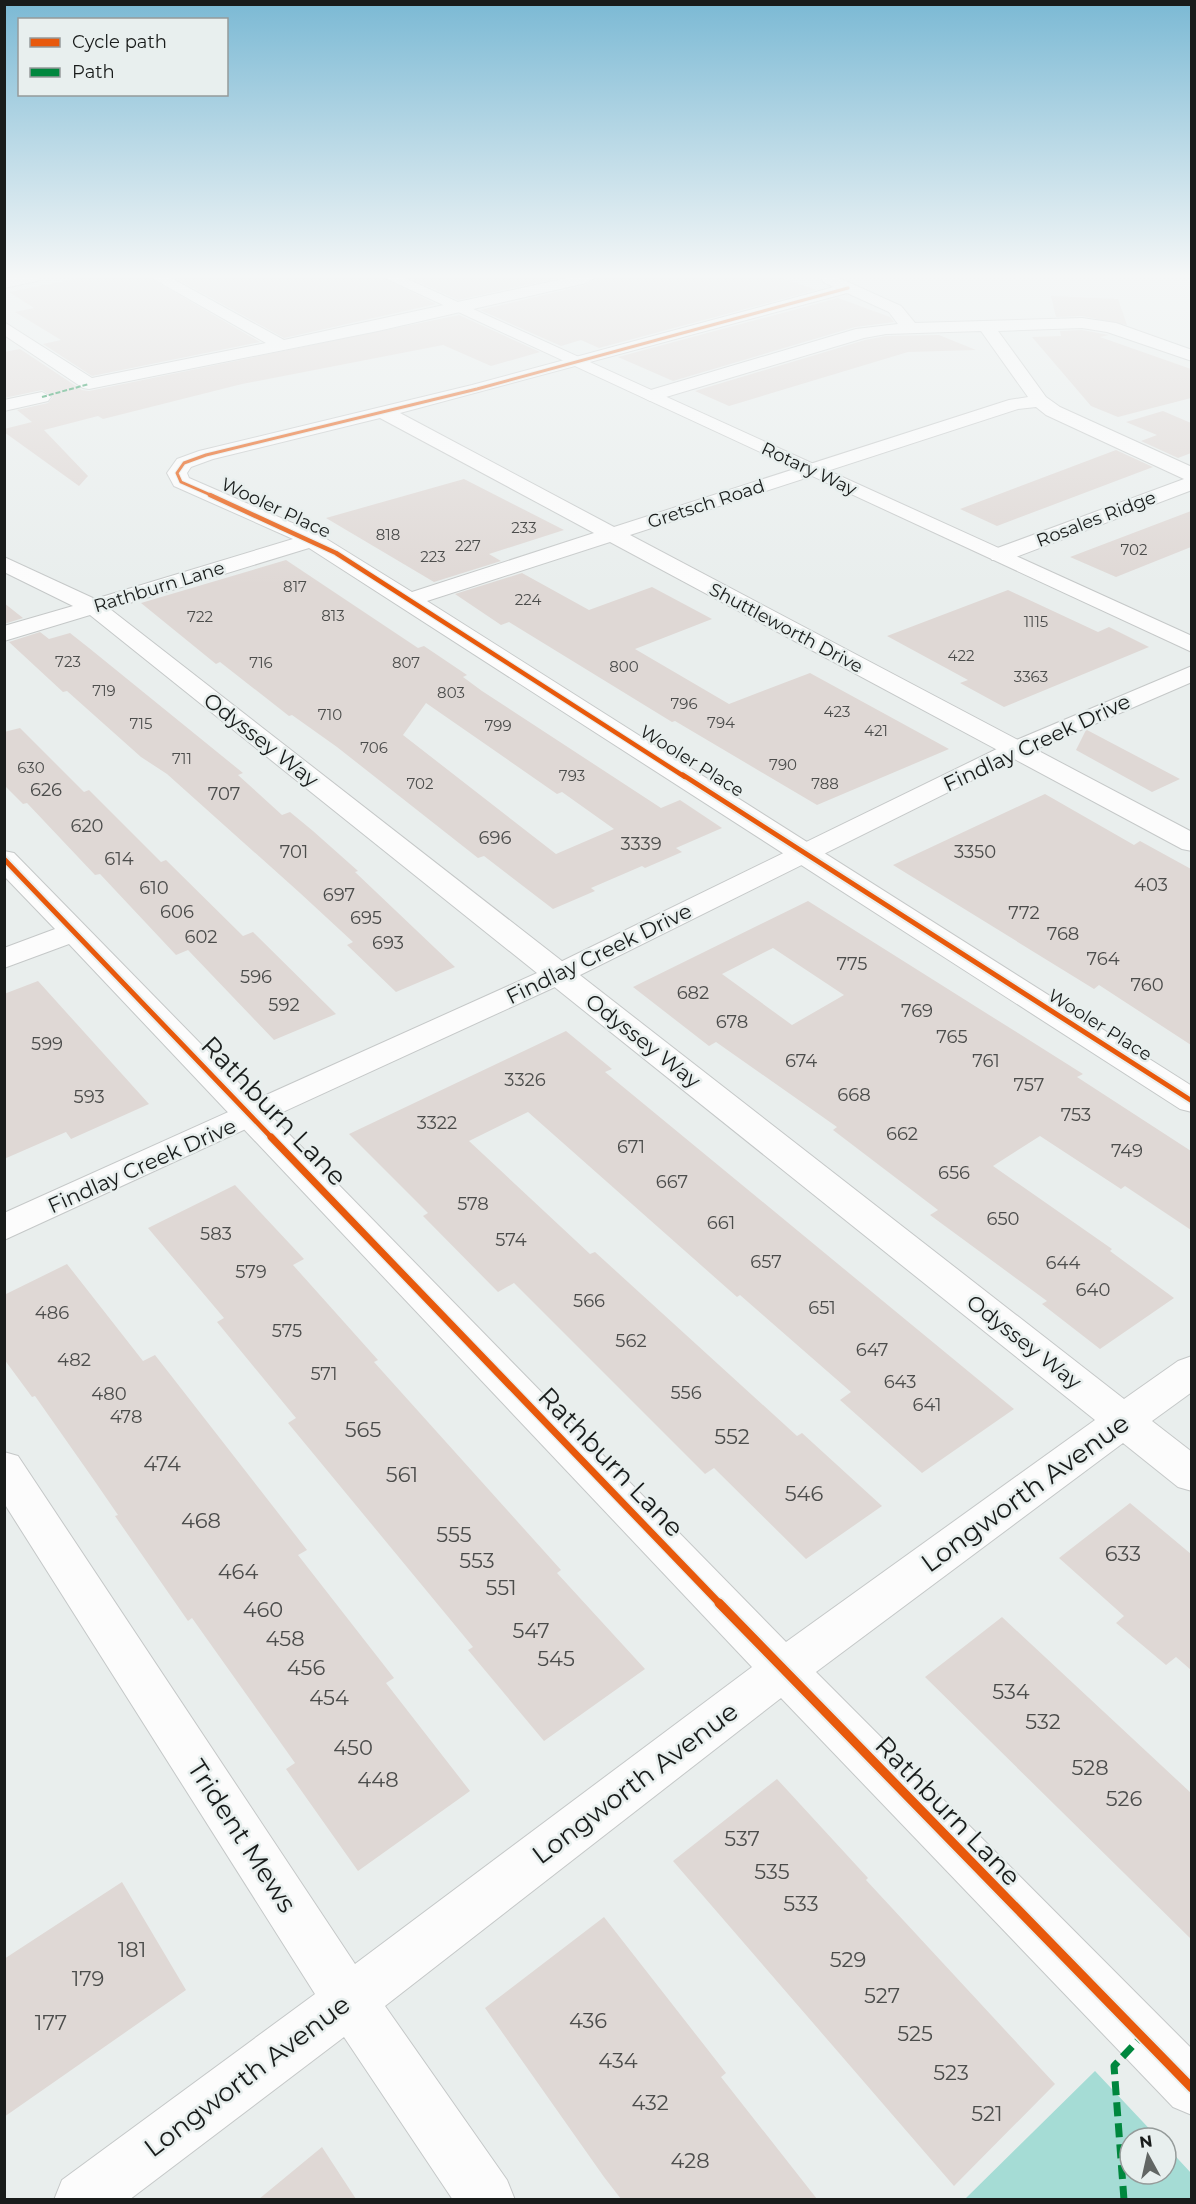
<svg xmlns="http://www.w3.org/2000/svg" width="1196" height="2204" viewBox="0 0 1196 2204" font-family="Montserrat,sans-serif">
<rect width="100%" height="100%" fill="#e9eeed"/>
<!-- green -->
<path fill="#a5dcd5" d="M1095,2071L1158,2138H1130V2174H1166V2146L1191,2173V2199H965Z"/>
<!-- building -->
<path fill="#dfd8d5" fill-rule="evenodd" d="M80,278H150L260,342L92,376L43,344L61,340L15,312L34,308L9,292Z
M175,278H383L436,304L284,338Z
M410,278H558L458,300Z
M596,278H783L816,290L599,348L581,340L561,346L480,310L586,285Z
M1051,296L1118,299L1127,325L1082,316L1056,317Z
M838,298L890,317L894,322L855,327L673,381L618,357Z
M459,315L540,352L491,366L443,345L242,384L103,419L98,416L44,430L88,476L79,486L4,432V429L32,422L17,410L48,403L53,397L42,390L4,398V352L20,349L82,390L89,391Z
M1082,330L1109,335L1100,337L1191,369V398L1118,417L1091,406L1032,337L1061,336L1060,331Z
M939,335L976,350L908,352L729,406L695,391L865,340L886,336Z
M1163,411L1191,423V453L1178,458L1141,441L1157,435L1126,422Z
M1116,450L1153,467L997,526L960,509Z
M464,479L564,530L489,554L501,561L434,582L326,518Z
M1191,511V547L1116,577L1070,557Z
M286,560L418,648L424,646L467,675L463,677L482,691L661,808L680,800L722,828L676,848L682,852L645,868L642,866L591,888L595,891L553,909L484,856L478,858L337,747L292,715L289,716L220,662L216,664L141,603ZM426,703L557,794L562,792L614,829L556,854L403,735Z
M522,573L589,610L652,587L712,619L635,649L729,704L810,673L949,749L817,805L675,721L672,722L509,622L501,625L455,594Z
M1008,590L1098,632L1109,627L1149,647L1004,707L960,683L968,680L887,636Z
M4,603L23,618L4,624Z
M40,632L49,639L70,633L89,648L243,773L238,775L282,815L290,812L313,831L358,871L355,872L455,967L396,992L347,945L353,942L300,893L167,774L141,757L67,691L63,692L9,642Z
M20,728L84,792L89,790L161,862L166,860L243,936L253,932L336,1014L274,1040L188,950L176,955L100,874L95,875L27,803L23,804L4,785V732Z
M1086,730H1087L1180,779L1152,792L1076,750Z
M1045,794L1134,845L1140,841L1191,869V1045L1099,985L1094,989L893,865Z
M808,901L1083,1074L1077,1077L1191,1151V1230L1125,1186L1121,1189L1040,1136L993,1166L1112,1249L1110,1251L1174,1298L1100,1349L1042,1304L1047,1301L930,1215L938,1210L833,1130L837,1127L716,1042L709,1046L633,987ZM773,948L844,995L792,1025L722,974Z
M38,981L149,1104L71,1139L66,1132L4,1159V994Z
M566,1031L612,1069L605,1072L1014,1409L922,1473L840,1400L851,1392L740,1295L737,1297L528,1112L469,1141L590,1254L595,1252L797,1436L802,1433L882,1506L806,1559L714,1468L705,1474L514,1283L498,1292L423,1216L428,1213L349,1134Z
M235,1185L304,1259L293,1265L378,1360L374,1362L561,1570L557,1573L645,1669L544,1741L468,1650L473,1647L288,1423L296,1418L217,1322L224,1318L148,1228Z
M67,1264L143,1361L155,1355L307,1550L298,1555L394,1678L386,1683L470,1791L358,1871L286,1769L295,1763L192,1618L188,1621L115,1516L118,1515L96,1483L35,1396L32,1397L4,1359V1295Z
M1130,1503L1191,1554V1670L1176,1657L1166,1665L1116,1623L1124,1616L1059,1558Z
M1002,1617L1191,1793V1939L925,1677Z
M777,1779L868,1878L866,1880L1055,2084L954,2186L673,1861Z
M122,1882L186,1990L4,2117V1959Z
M604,1917L726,2073L721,2077L817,2199H621L604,2177L485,2008Z
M322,2147L356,2199H259Z"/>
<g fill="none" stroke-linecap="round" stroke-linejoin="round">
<!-- street casing -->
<g stroke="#c5c8c8" stroke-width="2">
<path id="street" d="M4,278H39L37,281L4,288Z
M152,278H171L284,340L567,278H594L586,283L378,331L89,389L83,388L4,335V322L92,378L266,343Z
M822,278H839L901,306L915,323L1082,318L1116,323L1192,350V361L1107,332L1082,328L998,331L1046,397L1060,407L1192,467V490L1008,560H992L989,555L992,550L1184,479L1046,415L1036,407L1018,409L630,535L1192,832V851L1182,849L610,542L427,601L1192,1086V1112L1180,1109L309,548L110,609L1124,1399L1178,1361L1192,1356V1392L1152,1421L1192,1452V1491L1178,1487L1123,1443L816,1672L1192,2049V2115L1173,2107L781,1698L385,2006L507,2180L515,2200H453L344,2037L129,2200H54L62,2180L315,1994L4,1503V1452L18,1456L355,1964L752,1667L69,944L4,968V948L55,929L4,876V851L14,853L786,1642L1095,1420L90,615L4,641V626L73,606L4,572V557L95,599L293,539L174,486L167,473L177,459L199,451L472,385L834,287L823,282ZM847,293L889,312L898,324L856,329L644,392L641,396L650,401L656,400L864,338L886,334L981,331L1028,397L1009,400L614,527L400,413ZM380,418L594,533L412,592L320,535L189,478L187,473L191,467L213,459Z
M42,392L51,397L48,401L4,411V400Z"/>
</g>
<!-- secondary casing -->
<g stroke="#c5c8c8" stroke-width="2">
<path id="secondary" d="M385,278H405L1192,636V652Z
M1192,666V682L1025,754L568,981L4,1240V1213L546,969L1007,744Z"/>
</g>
<!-- street -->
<use href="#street" fill="#fcfcfc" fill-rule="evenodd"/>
<!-- secondary -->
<use href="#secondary" fill="#fcfcfc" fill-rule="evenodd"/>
<!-- quiet-far1 -->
<path stroke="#00873e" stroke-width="2" stroke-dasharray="5 2" stroke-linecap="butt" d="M42,397L89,384"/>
<!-- quiet -->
<path stroke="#00873e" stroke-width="7" stroke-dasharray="14 7" stroke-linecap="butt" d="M1124,2200L1114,2066L1141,2037"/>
<!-- cycleway-far4 casing -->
<g stroke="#e8efee" stroke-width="5">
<path id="cycleway-far4" d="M213,496L181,482L177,473L184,463L206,455L477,389L848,288"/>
</g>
<!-- cycleway-far3 casing -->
<g stroke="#e8efee" stroke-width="7">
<path id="cycleway-far3" d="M210,495L336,553L685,777"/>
</g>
<!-- cycleway-far2 casing -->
<g stroke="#e8efee" stroke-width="9">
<path id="cycleway-far2" d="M683,775L1192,1101
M4,859L272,1138"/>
</g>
<!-- cycleway-far1 casing -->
<g stroke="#e8efee" stroke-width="10">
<path id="cycleway-far1" d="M271,1137L720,1604"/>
</g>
<!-- cycleway casing -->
<g stroke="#e8efee" stroke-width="13">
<path id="cycleway" d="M719,1603L1192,2088"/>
</g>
<!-- cycleway-far4 -->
<use href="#cycleway-far4" stroke="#e8590c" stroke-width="3"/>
<!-- cycleway-far3 -->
<use href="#cycleway-far3" stroke="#e8590c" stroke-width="4.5"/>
<!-- cycleway-far2 -->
<use href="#cycleway-far2" stroke="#e8590c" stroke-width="5"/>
<!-- cycleway-far1 -->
<use href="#cycleway-far1" stroke="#e8590c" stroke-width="7"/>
<!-- cycleway -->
<use href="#cycleway" stroke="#e8590c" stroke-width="9"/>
</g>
<!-- sky -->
<linearGradient id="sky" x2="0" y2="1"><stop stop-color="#7bb9d4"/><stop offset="0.47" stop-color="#f5f7f7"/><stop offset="1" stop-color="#f5f7f7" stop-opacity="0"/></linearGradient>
<rect width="1196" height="586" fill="url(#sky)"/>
<g text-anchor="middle" stroke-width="5" stroke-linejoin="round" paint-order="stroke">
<!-- far-number labels -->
<g font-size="15" fill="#4c4d4c">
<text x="524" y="533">233</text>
<text x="388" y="540">818</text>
<text x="468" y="551">227</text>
<text x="1134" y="555">702</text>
<text x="433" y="562">223</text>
<text x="295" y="592">817</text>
<text x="528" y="605">224</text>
<text x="333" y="621">813</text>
<text x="200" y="622">722</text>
<text x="1036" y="627">1115</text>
<text x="961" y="661">422</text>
<text x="68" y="667">723</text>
<text x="261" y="668">716</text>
<text x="406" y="668">807</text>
<text x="624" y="672">800</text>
<text x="1031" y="682">3363</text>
<text x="104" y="696">719</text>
<text x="451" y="698">803</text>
<text x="684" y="709">796</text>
<text x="837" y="717">423</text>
<text x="330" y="720">710</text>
<text x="721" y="728">794</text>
<text x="141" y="729">715</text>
<text x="498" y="731">799</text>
<text x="876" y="736">421</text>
<text x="374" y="753">706</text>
<text x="182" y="764">711</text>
<text x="783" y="770">790</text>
<text x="31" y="773">630</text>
<text x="572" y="781">793</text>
<text x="420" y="789">702</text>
<text x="825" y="789">788</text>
</g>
<!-- far-street labels -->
<g font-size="18" fill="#191c1b" stroke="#e8efee">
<text transform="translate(809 469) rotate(25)" y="6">Rotary Way</text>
<text transform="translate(706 504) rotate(-18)" y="6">Gretsch Road</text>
<text transform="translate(276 508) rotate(25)" y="6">Wooler Place</text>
<text transform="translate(1096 519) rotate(-21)" y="6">Rosales Ridge</text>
<text transform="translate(159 587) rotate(-17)" y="6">Rathburn Lane</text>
<text transform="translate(786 628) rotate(28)" y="6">Shuttleworth Drive</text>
<text transform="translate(692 761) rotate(32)" y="6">Wooler Place</text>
<text transform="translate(1100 1025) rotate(32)" y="6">Wooler Place</text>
</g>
<!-- number labels -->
<g font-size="18" fill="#4c4d4c">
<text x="46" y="796">626</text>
<text x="224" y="800">707</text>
<text x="87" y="832">620</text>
<text x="495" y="844">696</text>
<text x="641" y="850">3339</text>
<text x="294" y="858">701</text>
<text x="975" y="858">3350</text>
<text x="119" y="865">614</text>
<text x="1151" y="891">403</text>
<text x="154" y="894">610</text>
<text x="339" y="901">697</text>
<text x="177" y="918">606</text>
<text x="1024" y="919">772</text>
<text x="366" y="924">695</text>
<text x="1063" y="940">768</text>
<text x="201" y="943">602</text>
<text x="388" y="949">693</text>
<text x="1103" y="965">764</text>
<text x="852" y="970">775</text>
<text x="256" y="983">596</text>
<text x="1147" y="991">760</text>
<text x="693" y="999">682</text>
<text x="284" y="1011">592</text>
<text x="917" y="1017">769</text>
<text x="732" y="1028">678</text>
<text x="952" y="1043">765</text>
<text x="47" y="1050">599</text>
<text x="801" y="1067">674</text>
<text x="986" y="1067">761</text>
<text x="525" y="1086">3326</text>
<text x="1029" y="1091">757</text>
<text x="854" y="1101">668</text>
<text x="89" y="1103">593</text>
<text x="1076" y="1121">753</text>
<text x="437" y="1129">3322</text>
<text x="902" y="1140">662</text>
<text x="631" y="1153">671</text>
<text x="1127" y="1157">749</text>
<text x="954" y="1179">656</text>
<text x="672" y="1188">667</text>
<text x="473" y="1210">578</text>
<text x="1003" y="1225">650</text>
<text x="721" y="1229">661</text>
<text x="216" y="1240">583</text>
<text x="511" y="1246">574</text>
<text x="766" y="1268">657</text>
<text x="1063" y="1269">644</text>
<text x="251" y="1278">579</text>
<text x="1093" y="1296">640</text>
<text x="589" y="1307">566</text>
<text x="822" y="1314">651</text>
<text x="52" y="1319">486</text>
<text x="287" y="1337">575</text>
<text x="631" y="1347">562</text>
<text x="872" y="1356">647</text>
<text x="74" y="1366">482</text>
<text x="324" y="1380">571</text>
<text x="900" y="1388">643</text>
<text x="686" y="1399">556</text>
<text x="109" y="1400">480</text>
<text x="927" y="1411">641</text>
<text x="126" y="1423">478</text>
</g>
<!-- street labels -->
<g font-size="21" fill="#191c1b" stroke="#e8efee">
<text transform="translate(261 740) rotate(38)" y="7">Odyssey Way</text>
<text transform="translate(1037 743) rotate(-25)" y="7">Findlay Creek Drive</text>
<text transform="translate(599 954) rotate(-26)" y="7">Findlay Creek Drive</text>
<text transform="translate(643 1041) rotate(38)" y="7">Odyssey Way</text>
<text transform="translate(142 1166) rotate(-24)" y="7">Findlay Creek Drive</text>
<text transform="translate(1024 1342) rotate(38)" y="7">Odyssey Way</text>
</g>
<!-- near-number labels -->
<g font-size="21" fill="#4c4d4c">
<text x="363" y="1437">565</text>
<text x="732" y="1444">552</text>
<text x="162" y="1471">474</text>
<text x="402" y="1482">561</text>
<text x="804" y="1501">546</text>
<text x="201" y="1528">468</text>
<text x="454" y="1542">555</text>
<text x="1123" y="1561">633</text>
<text x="477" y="1568">553</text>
<text x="238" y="1579">464</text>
<text x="501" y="1595">551</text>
<text x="263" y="1617">460</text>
<text x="531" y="1638">547</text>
<text x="285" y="1646">458</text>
<text x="556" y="1666">545</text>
<text x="306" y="1675">456</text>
<text x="1011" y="1699">534</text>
<text x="329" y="1705">454</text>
<text x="1043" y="1729">532</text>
<text x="353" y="1755">450</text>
<text x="1090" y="1775">528</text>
<text x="378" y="1787">448</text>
<text x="1124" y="1806">526</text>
<text x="742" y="1846">537</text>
<text x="772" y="1879">535</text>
<text x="801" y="1911">533</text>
<text x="132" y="1957">181</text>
<text x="848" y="1967">529</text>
<text x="88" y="1986">179</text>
<text x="882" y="2003">527</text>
<text x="588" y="2028">436</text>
<text x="51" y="2030">177</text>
<text x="915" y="2041">525</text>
<text x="618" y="2068">434</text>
<text x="951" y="2080">523</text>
<text x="650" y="2110">432</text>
<text x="987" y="2121">521</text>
<text x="690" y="2168">428</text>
</g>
<!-- near-street labels -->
<g font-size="26" fill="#191c1b" stroke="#e8efee">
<text transform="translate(274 1111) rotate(46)" y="9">Rathburn Lane</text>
<text transform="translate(611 1462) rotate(46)" y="9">Rathburn Lane</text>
<text transform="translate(1025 1493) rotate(-36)" y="9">Longworth Avenue</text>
<text transform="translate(635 1783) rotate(-37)" y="9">Longworth Avenue</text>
<text transform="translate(948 1811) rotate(46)" y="9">Rathburn Lane</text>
<text transform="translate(242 1836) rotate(57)" y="9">Trident Mews</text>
<text transform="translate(247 2076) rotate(-37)" y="9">Longworth Avenue</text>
</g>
</g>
<!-- border -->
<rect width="1196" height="2204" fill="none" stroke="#191c1b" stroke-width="12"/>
<!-- legend -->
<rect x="18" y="18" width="210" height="78" fill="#e8efee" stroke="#959b9a" stroke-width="1.5"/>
<rect x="30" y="38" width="30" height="9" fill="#e8590c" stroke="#959b9a" stroke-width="1.5"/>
<text x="72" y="48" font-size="18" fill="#191c1b">Cycle path</text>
<rect x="30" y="68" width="30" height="9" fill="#00873e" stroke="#959b9a" stroke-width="1.5"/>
<text x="72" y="78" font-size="18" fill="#191c1b">Path</text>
<!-- north arrow -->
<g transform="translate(1148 2156) rotate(352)"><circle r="28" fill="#e8efee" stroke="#959b9a" stroke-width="1.5"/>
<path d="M0-4.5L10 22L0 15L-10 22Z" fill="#626664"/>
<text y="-9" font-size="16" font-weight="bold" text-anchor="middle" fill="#191c1b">N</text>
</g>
</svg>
